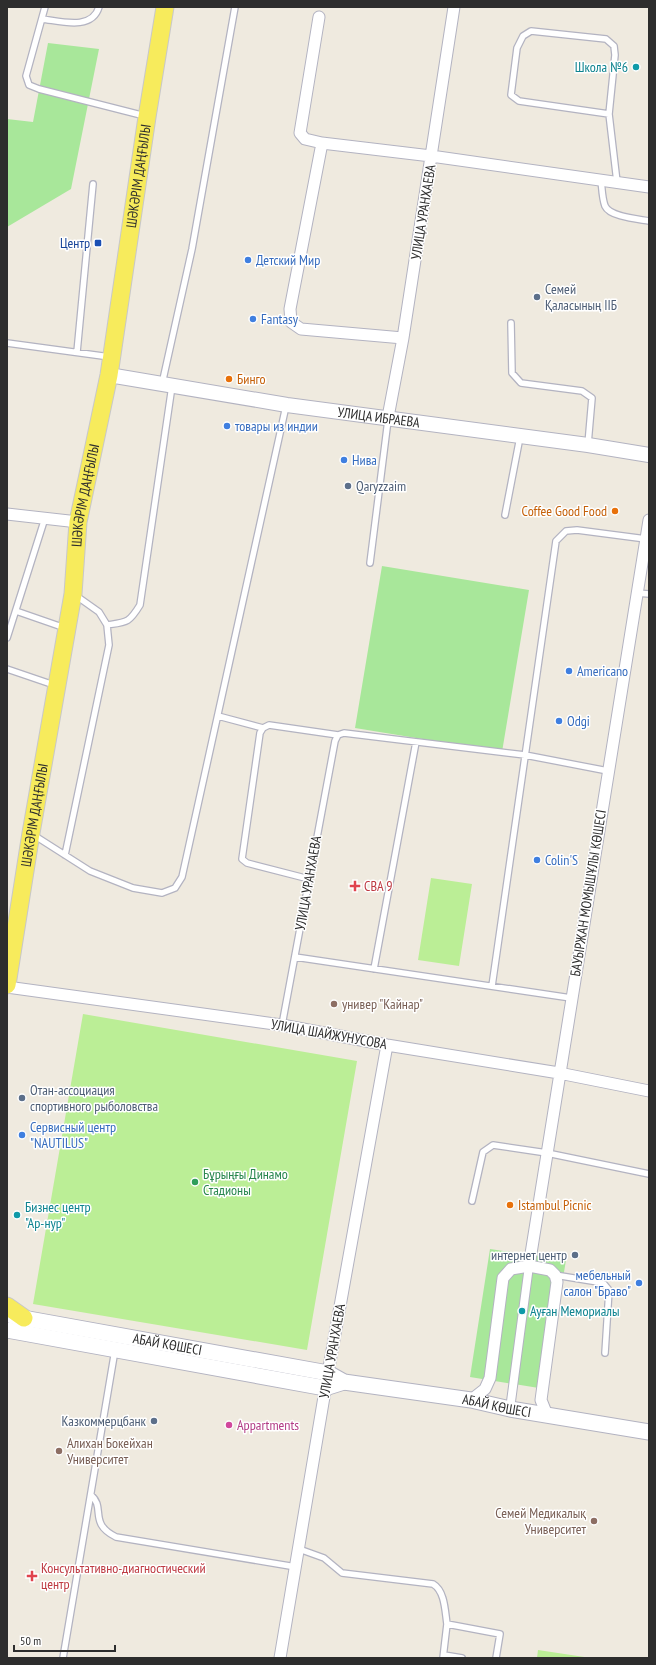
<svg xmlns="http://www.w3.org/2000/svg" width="656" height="1665" viewBox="0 0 656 1665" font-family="'PT Sans Narrow',sans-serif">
<rect width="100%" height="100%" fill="#efeadf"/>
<!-- park -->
<path fill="#a8e79a" d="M48,43L99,49L71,189L7,227V119L33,122Z
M382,566L529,590L502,752L355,728Z
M490,1249L566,1260L545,1389L470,1377Z"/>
<!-- pitch -->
<path fill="#bbee96" d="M431,878L472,884L459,966L418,960Z
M83,1014L357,1061L307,1350L33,1304Z
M538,1650L591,1658H537Z"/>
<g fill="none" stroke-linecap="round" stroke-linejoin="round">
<!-- service casing -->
<g stroke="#b3b3c1" stroke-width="8">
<path id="service" d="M45,7L26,76L29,85L39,89L145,116
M42,19C60,21 92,31 99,7
M609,114L519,101L511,95L517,48L523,36L531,31L606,39L614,46L615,55L609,114L617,182
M601,180C602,188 602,198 605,206C610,217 638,219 649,221
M511,323L512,373L521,383L582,391L592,398L588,444
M7,343L110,357
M77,352L93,184
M162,384L192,249L235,7
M505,515L520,437
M370,563L388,420
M637,593L649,594
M16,611L65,628
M107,625C127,622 129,623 140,605L172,386
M7,638L45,518
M7,669L54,685
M218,716L263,728
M32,834L90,871L133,888L162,893L175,888L182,877L286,406
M65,855L109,645L107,625L99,612L75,595
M309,879L247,863L242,859L260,733L263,728L269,725L338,735
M295,957L571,998
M374,969L416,742
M492,986L556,541L566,531L577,530L646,539
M282,1025L335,741L338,735L344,733L525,755L608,771
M472,1201L483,1152L493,1145L547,1153L649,1174
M555,1275L598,1282L604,1284L609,1290L605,1353
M91,1495C106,1508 88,1523 116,1537L296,1567
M299,1549L324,1558L342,1573L433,1584C445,1591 445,1611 447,1624
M444,1655L462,1658
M63,1658L115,1350
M443,1658L447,1624L500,1634L496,1658"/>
</g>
<!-- pedestrian casing -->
<g stroke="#b3b3c1" stroke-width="10">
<path id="pedestrian" d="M510,1409L529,1266"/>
</g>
<!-- minor casing -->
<g stroke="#b3b3c1" stroke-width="13">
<path id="minor" d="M319,17L300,133L305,139L322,143L290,309L291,322L301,329L403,338
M322,143L431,156L649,187
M388,417L403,338L454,7
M7,514L78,522
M7,987L282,1025L387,1045L559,1073L649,1091
M529,1266L649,520
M471,1400L485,1389L490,1378L503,1278L511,1269L529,1266L550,1270L555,1275L557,1282L541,1400L547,1415
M280,1658L328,1373L387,1045"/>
</g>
<!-- tertiary casing -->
<g stroke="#b3b3c1" stroke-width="16">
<g id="tertiary">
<path id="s1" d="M109,375L287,405L588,445L649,455"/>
</g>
</g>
<!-- secondary casing -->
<g stroke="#b3b3c1" stroke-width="17">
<g id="secondary">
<path id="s2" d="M12,1316L328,1373L344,1382L471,1400L510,1409L649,1432"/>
<path d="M7,1330L325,1388L344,1382"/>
</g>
</g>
<!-- primary casing -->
<g stroke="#c8c8c8" stroke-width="19">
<g id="primary">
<path id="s3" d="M7,985L31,833L73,594L78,522L109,375L147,117L165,7"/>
<path d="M7,1306L24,1318"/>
</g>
</g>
<!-- service -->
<use href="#service" stroke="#fff" stroke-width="5.5"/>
<!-- pedestrian -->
<use href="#pedestrian" stroke="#fff" stroke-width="8"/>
<!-- minor -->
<use href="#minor" stroke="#fff" stroke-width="11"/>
<!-- tertiary -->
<use href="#tertiary" stroke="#fff" stroke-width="14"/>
<!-- secondary -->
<use href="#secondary" stroke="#fff" stroke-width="15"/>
<!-- primary -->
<use href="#primary" stroke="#f7eb5c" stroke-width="17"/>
</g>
<!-- markers -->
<g fill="#0f9aa8" stroke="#fff" stroke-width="1.5">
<circle cx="636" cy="67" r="4"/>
<circle cx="17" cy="1215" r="4"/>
<circle cx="522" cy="1311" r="4"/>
</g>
<rect fill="#1a4fb4" stroke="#fff" stroke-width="1.5" x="94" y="239" width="8" height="8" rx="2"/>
<g fill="#3f7fe0" stroke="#fff" stroke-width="1.5">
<circle cx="248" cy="260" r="4"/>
<circle cx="253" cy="319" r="4"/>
<circle cx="227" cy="426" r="4"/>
<circle cx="344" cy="460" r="4"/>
<circle cx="569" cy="671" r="4"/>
<circle cx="559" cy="721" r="4"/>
<circle cx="537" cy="860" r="4"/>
<circle cx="22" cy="1135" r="4"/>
<circle cx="639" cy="1283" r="4"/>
</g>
<g fill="#5c6f8a" stroke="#fff" stroke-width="1.5">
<circle cx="537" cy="297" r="4"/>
<circle cx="348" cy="486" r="4"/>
<circle cx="22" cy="1098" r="4"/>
<circle cx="575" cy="1255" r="4"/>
<circle cx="154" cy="1421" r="4"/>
</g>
<g fill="#e8710a" stroke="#fff" stroke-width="1.5">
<circle cx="229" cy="379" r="4"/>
<circle cx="615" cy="511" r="4"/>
<circle cx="510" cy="1205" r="4"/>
</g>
<g fill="#e0444e" stroke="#fff" stroke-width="1.5">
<path d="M353 880h4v4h4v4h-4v4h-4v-4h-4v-4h4z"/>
<path d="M30 1570h4v4h4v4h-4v4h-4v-4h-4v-4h4z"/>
</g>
<g fill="#8d6e63" stroke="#fff" stroke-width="1.5">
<circle cx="334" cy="1004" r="4"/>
<circle cx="59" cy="1451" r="4"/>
<circle cx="594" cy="1521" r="4"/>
</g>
<circle fill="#2e9e5b" stroke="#fff" stroke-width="1.5" cx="195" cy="1182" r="4"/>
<circle fill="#d1479c" stroke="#fff" stroke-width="1.5" cx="229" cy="1425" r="4"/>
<g text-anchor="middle" stroke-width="3" stroke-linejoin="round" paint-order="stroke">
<!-- culture labels -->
<g font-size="14" fill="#0d838f" stroke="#fff" text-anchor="start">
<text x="628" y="72" text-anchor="end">Школа №6</text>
<text x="25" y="1212">Бизнес центр<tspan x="25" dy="16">"Ар-нур"</tspan></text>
<text x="530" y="1316">Ауған Мемориалы</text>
</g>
<!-- street labels -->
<g font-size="14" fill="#2d2d2d" stroke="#fff">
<text dy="5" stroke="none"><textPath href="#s3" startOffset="820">ШӘКӘРІМ ДАҢҒЫЛЫ</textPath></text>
<text transform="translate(423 212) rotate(-81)" y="5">УЛИЦА УРАНХАЕВА</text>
<text dy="5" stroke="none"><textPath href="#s1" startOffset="273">УЛИЦА ИБРАЕВА</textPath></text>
<text dy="5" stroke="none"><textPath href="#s3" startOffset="496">ШӘКӘРІМ ДАҢҒЫЛЫ</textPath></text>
<text dy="5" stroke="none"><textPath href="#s3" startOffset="172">ШӘКӘРІМ ДАҢҒЫЛЫ</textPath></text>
<text transform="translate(308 883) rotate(-80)" y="5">УЛИЦА УРАНХАЕВА</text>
<text transform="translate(588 893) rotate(-81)" y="5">БАУЫРЖАН МОМЫШҰЛЫ КӨШЕСІ</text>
<text transform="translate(329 1034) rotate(10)" y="5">УЛИЦА ШАЙЖУНУСОВА</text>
<text dy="5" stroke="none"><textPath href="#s2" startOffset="158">АБАЙ КӨШЕСІ</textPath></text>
<text transform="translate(332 1351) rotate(-80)" y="5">УЛИЦА УРАНХАЕВА</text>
<text dy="5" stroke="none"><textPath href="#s2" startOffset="494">АБАЙ КӨШЕСІ</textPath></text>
</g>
<!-- transit labels -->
<g font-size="14" fill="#164399" stroke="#fff" text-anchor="end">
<text x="90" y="248">Центр</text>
</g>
<!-- shop labels -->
<g font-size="14" fill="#366cbe" stroke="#fff" text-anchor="start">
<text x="256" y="265">Детский Мир</text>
<text x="261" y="324">Fantasy</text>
<text x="235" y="431">товары из индии</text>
<text x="352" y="465">Нива</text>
<text x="577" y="676">Americano</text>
<text x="567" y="726">Odgi</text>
<text x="545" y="865">Colin'S</text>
<text x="30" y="1132">Сервисный центр<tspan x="30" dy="16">"NAUTILUS"</tspan></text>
<text x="631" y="1280" text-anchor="end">мебельный<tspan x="631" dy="16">салон "Браво"</tspan></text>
</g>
<!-- service labels -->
<g font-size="14" fill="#4e5e75" stroke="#fff" text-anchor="start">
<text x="545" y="294">Семей<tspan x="545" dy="16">Қаласының ІІБ</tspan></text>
<text x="356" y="491">Qaryzzaim</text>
<text x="30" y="1095">Отан-ассоциация<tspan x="30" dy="16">спортивного рыболовства</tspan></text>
<text x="567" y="1260" text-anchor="end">интернет центр</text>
<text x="146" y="1426" text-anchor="end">Казкоммерцбанк</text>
</g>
<!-- food labels -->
<g font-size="14" fill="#c56008" stroke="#fff" text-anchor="start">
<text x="237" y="384">Бинго</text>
<text x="607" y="516" text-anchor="end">Coffee Good Food</text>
<text x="518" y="1210">Istambul Picnic</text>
</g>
<!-- health labels -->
<g font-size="14" fill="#be3a42" stroke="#fff" text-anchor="start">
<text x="364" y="891">СВА 9</text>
<text x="41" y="1573">Консультативно-диагностический<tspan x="41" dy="16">центр</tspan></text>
</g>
<!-- education labels -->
<g font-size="14" fill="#785e54" stroke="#fff" text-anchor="start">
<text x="342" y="1009">универ "Кайнар"</text>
<text x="67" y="1448">Алихан Бокейхан<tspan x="67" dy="16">Университет</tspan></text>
<text x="586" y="1518" text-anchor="end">Семей Медикалық<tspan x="586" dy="16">Университет</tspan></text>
</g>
<!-- leisure labels -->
<g font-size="14" fill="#27864d" stroke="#fff" text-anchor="start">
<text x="203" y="1179">Бұрыңғы Динамо<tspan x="203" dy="16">Стадионы</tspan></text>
</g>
<!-- hotel labels -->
<g font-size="14" fill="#b23c85" stroke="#fff" text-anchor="start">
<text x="237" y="1430">Appartments</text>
</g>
</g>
<!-- border -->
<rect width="656" height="1665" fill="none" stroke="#2d2d2d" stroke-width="16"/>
<!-- scale -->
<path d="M14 1645v6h101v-6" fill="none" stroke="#2d2d2d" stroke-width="2"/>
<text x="20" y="1645" font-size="12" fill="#2d2d2d" stroke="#ffffff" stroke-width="3" paint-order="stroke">50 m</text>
</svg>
